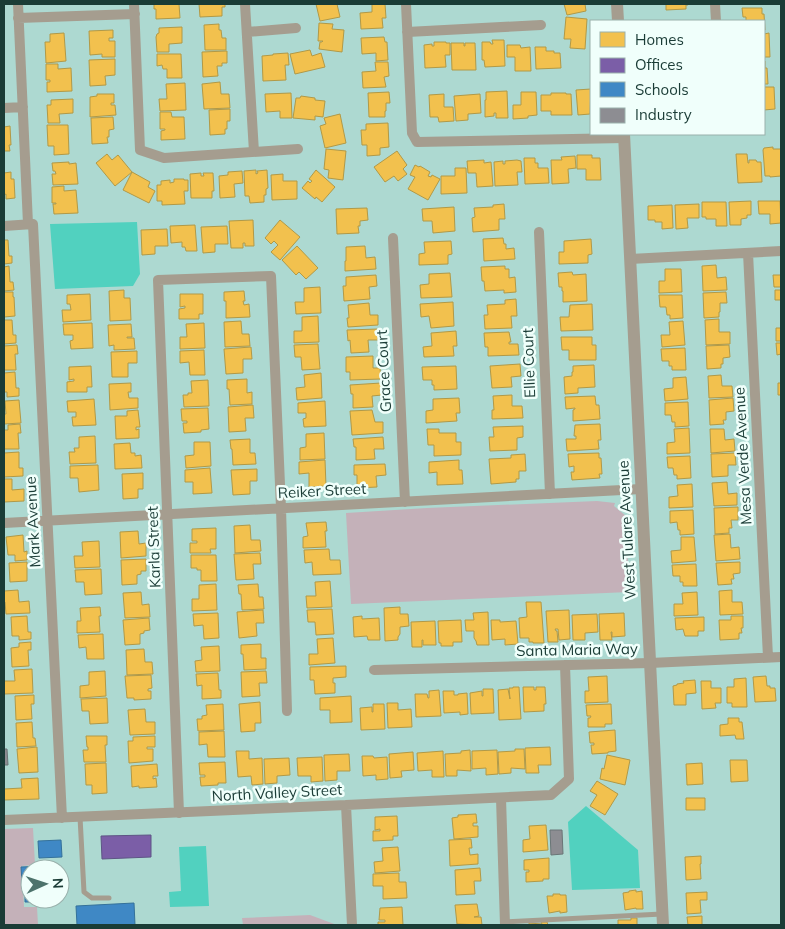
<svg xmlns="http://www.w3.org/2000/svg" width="785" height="929" viewBox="0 0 785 929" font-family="Mulish,sans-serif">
<rect width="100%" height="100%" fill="#add9d1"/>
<!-- green -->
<path fill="#c4b1b9" d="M597,501L615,503L614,506L626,516L629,592L351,604L346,513L427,508Z
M33,828L35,865L22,866L24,907H37L38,925H4V829Z
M310,915L337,925H243L242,918Z"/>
<!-- water -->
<path fill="#51d1bf" d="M137,222L140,274L133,286L55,289L50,224Z
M586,806L638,850L640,888L572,890L568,822Z
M206,846L209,906L170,907L169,892L181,891L179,847Z"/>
<!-- homes -->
<path fill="#f2c14e" stroke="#b19947" d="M154,4H179L180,18L156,19V9H154Z
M199,4H225V7H222V16L200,17Z
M316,4H337L340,17L320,21Z
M372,4H385L386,18H382L383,28L361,29L360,13L372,12Z
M564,4H585L586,11L567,15Z
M666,4H687L688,5H686V9L666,10Z
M742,8H762V14H764L765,30L764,31V21H740H746V17H743Z
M566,17L587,19L585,49L570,48L571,39H564Z
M319,23L333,24L332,29L344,30L342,52L319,49L320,42H322L323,41H318Z
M219,24V30H221L222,38H226V50H205L204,25Z
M182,27V43L169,44V52H157L156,37L157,34L159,33V28Z
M113,30V38H109V41H115V57H102V54L90,55L89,31Z
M64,33L66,61L46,63L45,42H50V34Z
M769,33L770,57H764V34Z
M384,37L385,42H387L388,60L376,61V53L362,54L361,38Z
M492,40H504L505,66L485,67L484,60H482V42H490L491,44H493Z
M434,42H446V43H450V55H445L446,67L425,68L424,45L432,44V46H434Z
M451,43H464V46H465V43H475L476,70H452Z
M507,45H520L521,48L530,47L531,71H515V57H507Z
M535,47H546V51H554V53H560L561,68L536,69Z
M310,50L312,56L321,53L325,67L295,74L290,54Z
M227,51V63H222V66H217L218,76L203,77L202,52Z
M288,53L289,65H285L286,80L263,81L262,56L273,55V54Z
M157,54H181L182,78H167V69H163L162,65L157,66Z
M115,59V75L105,76L106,85L90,86L89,60Z
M764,61H765V68H767L768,84H764Z
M375,62H388L389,76L384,77L386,87L363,88L362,72L376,71Z
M46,64H58V69L71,68L72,91L47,92V82H50V80H46Z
M220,82L221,94H229L230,108L204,109L202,84Z
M185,83L186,110L160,111L159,99H167L166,84Z
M764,87H774L775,109L764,110Z
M591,89L590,114L578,115L576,90Z
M507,91L508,118H496V113H494V116L485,117V100H486V92Z
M389,92L390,103H386V111H385V117H369L368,93Z
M521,92H536L537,115L528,116V118L513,119V105H521Z
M291,93L292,118H280V111L266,112L265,94Z
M551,93H566V94H571L572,115H551V111H541V95H551Z
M97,94H114V103H111V105H115L116,115L90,117V97L97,96Z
M444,94V107H453L454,121L439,122L438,117H430L429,95Z
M480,94L481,113L468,114V120L456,121L454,96Z
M301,96L315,98V100L325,101L323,117L315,116V120L293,118L296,98H300Z
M73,99V113L59,114L60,123H48L47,105H51V100Z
M230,109V121H227V129H225V134L210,135L209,110Z
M160,112H171L172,117H184L185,139L161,140V131L165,130V129H160Z
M340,114L346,143L325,148L320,126L326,124L324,118Z
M113,117L114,129L109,130V137H107L108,143L92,144L91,118Z
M388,123L389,147L380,148V155L367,156V145H362L361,130H366V124Z
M47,125H68L69,154L54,155V146H48Z
M10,126L11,145H9L10,151H4V127Z
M773,147V149H781V176L770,177V176H765L763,150L764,148Z
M326,149L346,151L343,180L328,178L329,170L324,169Z
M397,151L407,165L403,169L407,174L398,181L394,176L385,182L374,167Z
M107,154L112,160L118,155L132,172L115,186L96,163Z
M736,154H747L748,163H749V160H756L757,162H761L762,182L738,183Z
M577,155H592V158H600L601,180H586V169H577Z
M575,156L576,168L568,169L569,183L552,184L551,160H562L561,157Z
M524,158H535V163H538V168H548L549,183L525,184Z
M484,160V163L491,162L493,186L477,187L476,173H468L467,161Z
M517,160L521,161L522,172H517L518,185L495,186L494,162L503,161V164H505V161Z
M69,162V164L76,163L78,184L53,185L52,174H56L55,171H53L52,163Z
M415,165L419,167L420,166L430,172L428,176L431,177L432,175L440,179L428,200L408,189L415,177L410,175Z
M455,168H466L467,193L441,194V176H455Z
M256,170V174L258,173L257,171L267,170L268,188L266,189V195H264V202L250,203L249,196H245L244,171Z
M316,170L335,187L322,202L316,197L315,199L302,188L308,181L310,183L312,181L309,179Z
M242,171L243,183L234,184L235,197L220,198L219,176L228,175V172Z
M11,172V179H14L15,198L6,199V194L4,195V173Z
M132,172L150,182L148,187L155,191L149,203L123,190Z
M201,173V176H204L203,173H213L214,191H212V198H191L190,174Z
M283,174V181H297V199L272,200L271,175Z
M174,179H184V180H188V191H184L185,204L162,205V201H157V185H161V181L170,180V183L174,182Z
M64,186V191L76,190L78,213L54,214L53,204H56V203H52V187Z
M751,201V215H747V218L741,219V225H730L729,202Z
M758,201H780L781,223L770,224V214H759Z
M702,202H726L727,226H716V219H706V217H702Z
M504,204L505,219H499V230L473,232L472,218L475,217L474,208L493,207V205Z
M699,204V218H687L688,228L676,229L675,205Z
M672,205L673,228L662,229V222H655V220H648V206Z
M454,207L455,231L433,233L432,221H423L422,209Z
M367,208L368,220L360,221V226H358L359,233L337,234L336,209Z
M253,220L254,246H245V243H243V248H231L229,221Z
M280,220L300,237L280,260L271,252L278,245L274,241L271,244L265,238Z
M195,225L197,251H186L185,247H182V242L171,243L170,226Z
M227,226L228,244H215V252L203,253L201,227Z
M167,229L168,246H155V254L142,255L141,230Z
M503,238L504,244H506V249L514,248L515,259L484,261L483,239Z
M591,239L592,254L588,255V263L559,264V252H564V241Z
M4,240H8L9,256H12V263L4,264Z
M451,241L452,254L448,255V264L419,265V254L425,253L424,242Z
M297,246L318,268L306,279L299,272L296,275L282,260Z
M365,246L366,258L375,257L376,269L345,271V261H346V247Z
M716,265L717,278L726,277L727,290L703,291L702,266Z
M9,266L10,282H13L14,290L4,291V267Z
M505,266V269H509V278L515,277L516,292L504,293V290L485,291L484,281H482L481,267Z
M665,269H681L682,292L659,293V281H665Z
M572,272L573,275L586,274L587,301L563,302V291H562V287H559L558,273Z
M450,273L452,297L421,298L420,285L429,284V274Z
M376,275L377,286L369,287L370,299L344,301L343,286H346V277Z
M773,275H781V287H774Z
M320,287L321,313L296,314L295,302H304V288Z
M124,290V298H130L131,320L110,321L109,291Z
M775,290H781V300H775Z
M244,291L245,301H243L244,305L249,304L250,317L226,318V301H224V292Z
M4,292H13V297H14L15,316L4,317Z
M726,292L727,303H720V312H719V317L704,318L703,293Z
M90,294L91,320L63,322L62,310H71L70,304H67V295Z
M180,294H203V314H199V319H179V309L185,308V306L180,307Z
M659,295H682L683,318L670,319V315H667L666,307H660Z
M516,299L517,316H511L512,328L485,329L484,315H488L487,305L505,304V300Z
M453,302L454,326L431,328L429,316L421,317L420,304Z
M369,303L370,315H378V325L348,327L347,318H349L348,305Z
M592,304L593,330L561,331L560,317H569L570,305Z
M318,316L319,342L294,343V331H302V317Z
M719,319V332H730V344L706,345L705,320Z
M4,320H12L13,335H16V343L4,344Z
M241,321L242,334H249L250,346L225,347L224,322Z
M683,321L685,345L662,347L661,335H670L669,322Z
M92,323L93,348L71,349L70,341L73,340V335H64L63,324Z
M204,323L205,348L180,349V337H187L186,324Z
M131,324L132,337H127V338H134L135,349L114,350V345L109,346L108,325Z
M776,328H781V341H776Z
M378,329V340H368L369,352L351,353L350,340L348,341L347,330Z
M456,331L457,346H453L454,356L424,357L423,347L432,346L431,333Z
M509,332L511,342H509V344H518L519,355L488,356V347H485L484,333Z
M561,337H592V345H596V360H569V350H562Z
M776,343H781V354L777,355Z
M318,344L320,369L302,370L301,357H295L294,345Z
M17,345L18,354H15L16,370H4V346Z
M729,345L730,357L723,358V364H721V368L707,369L706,346Z
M251,347L252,359H243V373L226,374L224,349Z
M685,348L686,370H672V366H669V361H662L661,349Z
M204,350L205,375H190L189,362L180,363V351Z
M137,351V363H128V377H112L111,352Z
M373,356V368H380L381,379L350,380V372H346V357Z
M520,364L521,376L511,377L512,387L492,388L490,366Z
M594,365L595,387L578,388V393L565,394L564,377L572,376V372H573V366Z
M91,366L92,387H87V392H67V382L74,381V379L69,380V367Z
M456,366L457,389L434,390V385H432V380H423L422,367Z
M15,372L16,388H19V396L7,397V392H4V373Z
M321,373L322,398L297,400L296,388L305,387L304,375Z
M721,375L722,386H732L733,397L709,398L708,376Z
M686,377L688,399L665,401L664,389L673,388V378Z
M247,379V393L252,392V404L230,405L229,389H227V380Z
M208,380L209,406L184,407L183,395H188V393H192L191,381Z
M131,383V392H128L129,398H138V408L110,410L109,384Z
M381,383L382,395L372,396L373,407L353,408V394H351L350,385Z
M778,383H781V395H778Z
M512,395V406H522L523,418L492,419V410H494L493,396Z
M595,396L596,405H599L600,419L573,421V410L575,409V408L566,409L565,397Z
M459,398L460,413H456L457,421L426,423V411L433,410V399Z
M733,398L734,411L726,412V420H723L724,424L710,425L709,400Z
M94,399L96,425L73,426L72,417H76V412H68L67,401Z
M19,400L21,423L4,424V414H6L5,401Z
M325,401L326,426L304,427L303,419L306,418V413H298V403Z
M688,402L689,426L675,427V422H672L671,415H665V403Z
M253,405L254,418H245L246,431L229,432L228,407Z
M208,408L209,429L201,430V432L184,433L183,423H187V421H182L181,409Z
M138,410L140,427H136V430L139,429V438L116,439L115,416H127V411Z
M372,410L375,422H383V433L352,435L350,411Z
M20,424L21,433H18L19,449H4V430H8V425Z
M600,424L601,440H598L599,449L567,451L566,439H576V436H574L575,425Z
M523,426V437L517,438V450L490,451L489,437H494L493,427Z
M689,428L690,453L667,454V443L675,442L674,429Z
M427,429H439V433H456V442H461V455L434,456V445H428Z
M710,429H724L725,440L734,439L735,451L711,453Z
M324,433L325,459L300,460V448L306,447V434Z
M95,436L96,463L70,464L69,452H75L74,448H79V437Z
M383,437L384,449H374L375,459L356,460V447H354L353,439Z
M250,439V453H255L256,464L233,465L232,449H231L230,440Z
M194,442H210L211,466L186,468L185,456L194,455Z
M130,443L131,453H135V456L141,455L142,468L115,469L114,444Z
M19,452V468H23V476L4,477V453Z
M599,453V458H601L602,474H599L600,478L572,480L571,472H574V466L569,467L568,454Z
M735,453L736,465H728V476L712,477L711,454Z
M525,454L526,471H519V479H516V482L491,484L489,459L511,458V455Z
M690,456L691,478L677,479V475H674L673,468H668L667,457Z
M325,460L326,486L309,487V473L299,474V462Z
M459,460V470H462L463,484L437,485V472L429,473V462Z
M385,464L386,475L376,476L377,487L357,488V475H354V465Z
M98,465L99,490L79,492L78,478H70V466Z
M210,468L212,493L193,494V482H185V470Z
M257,469V481H250V494L233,495L231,470Z
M143,473V489H138V498L123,499L122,474Z
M4,479H12V490L24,489V501L4,502Z
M727,482L728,494L737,493V505L714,506L712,483Z
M692,484L693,507L669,508V497L678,496L677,485Z
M738,507V520H731L732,528H729V533L715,534L714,508Z
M693,510L694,534L680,535V530H678L677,522L670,523V511Z
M326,522L327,531H325L326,547L303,548V537L308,536L306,523Z
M250,525L251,540H260L261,551L235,553L234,526Z
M216,528V549H210L211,553H190V543H197V541H192V529Z
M138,531L139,544L146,543V556L121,558L120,532Z
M730,534L731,548L739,547L740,559L716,561L714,535Z
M23,535L24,552L27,551V560L15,561V555H8L6,537Z
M681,537H694L696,561L672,563L671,551L681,550Z
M99,541L100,567L75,568L74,556H83L82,542Z
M329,549L330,560H340L341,574L313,575L312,562L305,563L304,550Z
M260,553L261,564H253L254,579L236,580L234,554Z
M191,555H216L217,581H201V570H197V568H191Z
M146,559V571H141V574L137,575V584L122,585L121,560Z
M27,562V581L10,582L9,563Z
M740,562V573L733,574L734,579H731L732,584L718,585L716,563Z
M696,564L697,586H683V582H680V576H673L672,565Z
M101,569L102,594L85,595L84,582H76L75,570Z
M330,581L332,607L307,608L306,596H316L315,582Z
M216,584L217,610L192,611V599H199V585Z
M258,584L259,597H263L264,609L242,610L241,594H239L238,585Z
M18,590L19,602L29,601L30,613L6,614L5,602H4V591Z
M732,590V602H742L743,614L720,615L719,591Z
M141,592L142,605L149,604L150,617L125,618L123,593Z
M697,592L698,615L674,616V604H683L682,593Z
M526,602H541L544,643H533V642H529V638H520L519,618L527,617Z
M100,607L101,616H99L100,632L77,633V621H81L80,608Z
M400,607V614H408L409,626L400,627V634L398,637V640L385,641L384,608Z
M332,609L334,634L316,635L315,622H308L307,610Z
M263,610L264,623H256L257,636L239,638L237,612Z
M569,610L570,639L559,640L558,629H555L556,631H557L558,642H548L546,611Z
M488,612L489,645H477L476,641L474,638V631H466L465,620H474L473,613Z
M218,613L219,638L204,639L203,625L194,626L193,614Z
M624,613L625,636L612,637V632H611L612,640H600L599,614Z
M597,614L598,632L585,633V640H573L572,615Z
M27,616L28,632H31V639L19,640V636H12L11,617Z
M362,616V619L379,618L380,640H368L367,636L354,637L353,617Z
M731,616H743V628H741L742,633H739V639L720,640L719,620H731Z
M704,617V631H698V636H685L683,629L676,630L675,618Z
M149,618L150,630L144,631V633L140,634V644L125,645L123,620Z
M461,620L462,642H453V646H441V643H439L438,621Z
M491,620H500V622L516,621L518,644L505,645V639L492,640Z
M435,621L436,645H423V640H422V647H412L411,622Z
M103,634L104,659H87L86,647L79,648L78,635Z
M333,638L335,663L309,665V654H318L317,639Z
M31,642V650H28L29,666L12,667L11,648L19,647V643Z
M261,644V658H266V669L244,670L243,654H241V645Z
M219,646L220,671L196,672L195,661L202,660L201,647Z
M144,649L145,662H152L153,674L127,675L126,650Z
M346,666V677L333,678V683H335V693L315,694L314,680H310V667Z
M32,669L33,693L4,694V681H15L14,670Z
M105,671L106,696L80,698V686L89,685V672Z
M266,671L267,683H259L260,696L242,697L241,672Z
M218,673L219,690H221V698L202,699V685L197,686L196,674Z
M151,675L152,688L148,689V691H151V699L134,700V698H127L125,676Z
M607,676L608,702L585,703V691H589L588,677Z
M766,676L767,686H770V688H775L776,701L755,702L753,677Z
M746,678L747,707H732V703H727V687H734V679Z
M695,680L696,693L686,694V705H674L673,686L677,685V684L684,683L683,681Z
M701,681H711V688H721V703H715L716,708L702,709Z
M513,687H519L521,719L499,720L498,690L508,689L510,699L509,688H513Z
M523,687H534V690H536V687H545L546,704H544V711L524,712Z
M483,689H493L494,713L471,714L470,693L482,691V696H483Z
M439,690L441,716L416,717L415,694H427L428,698H429V691Z
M443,691H454V695H458V694L467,693L468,714L460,715V712L444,713Z
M34,695V704H31L32,719L16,720L15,696Z
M351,696L352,722L330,723V710H320V698Z
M107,698L108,723L90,724L89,711H82L81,699Z
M260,702L261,723H255V731L241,732L239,704Z
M387,703H398V710L411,709L412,727L388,728Z
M223,704L224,730L198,731L197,719H202V716L207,715L206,705Z
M373,704H384L385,729L361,730L360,708L372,707V712H373Z
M611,704L612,724H605V727H588V718H590L591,716H587L586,705Z
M145,709L146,722H155V734L130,735L128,710Z
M728,718H739V722H742L744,739H736L735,735L720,736V725L728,724Z
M32,722L33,738H35L36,746L17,747L16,723Z
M615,730L616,751L608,752V753L592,754L591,745H594V743H590L589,732Z
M224,731L225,757H208L207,744L199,745V732Z
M86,736H107V745H105L106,762H84L83,750H88V747H87Z
M155,736V747H147V749H153V761L129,763L128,741H133V737Z
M37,747L38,772L19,773L17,749Z
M550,747L551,765H538L539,773H526L525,748Z
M515,749H524L525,769L511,768V773L499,774L498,752L515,751Z
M470,750L471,771L457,770V776H446L445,754L461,753V751Z
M497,750L498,774L486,775V768L472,769V751Z
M236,751H249V759L262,758L263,784L252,785L251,776L238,777Z
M443,751L444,777H432V770L418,771L417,753Z
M413,752L414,770L401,771L402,777L390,778L389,754Z
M349,754L350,771H337V780L325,781L324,755Z
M607,755L630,760L625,785L600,779L602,768L604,769Z
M362,756H373L374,758L387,757L388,779L376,780V775L363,776Z
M322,757L323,781L311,782V776H298L297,758Z
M289,758L290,775L277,776V783L265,784L264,759Z
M730,760H747L748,781L731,782Z
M225,762L226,783H218V785L201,786L200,777H205V775H200L199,763Z
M106,763L107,793L92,794V785H86L85,764Z
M702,763L703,784L687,785L686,764Z
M157,764L158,776H153V779L156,778L157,787L139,788V786L132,787L131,766Z
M38,778L39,799L4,800V789L22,788L21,779Z
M597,781L618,794L605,815L590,806L597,795L590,791Z
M686,798H705V810H686Z
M476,814L477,823H473V826H478V837L454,839L452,818L458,817V815Z
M397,816L398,836H393V840L373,841V831H380V829L375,830V817Z
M546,825L548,850L523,852V840L530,839L529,826Z
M471,839L472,848H469L470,855L478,854V864L450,866L449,840Z
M398,847L400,871L375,873L374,862L383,861L382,848Z
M701,856V864H700L701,879L686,880L685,857Z
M549,858V879H543V881L526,882V872H529V870H524V860Z
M480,868L481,881H474L475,894L456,895L455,870Z
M399,873V882H406L407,898L383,899V886H373V874Z
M636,890V892L642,891L643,909H636V908L625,910L623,893L629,892V891Z
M707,892V900H700L701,913L687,914L686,893Z
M553,894H560V895H566L567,912L560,913V911L549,913L547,896H553Z
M477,904L479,916L474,917H481L482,925L457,924L455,905Z
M402,907L403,925H378V922H385V920H379L380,908Z
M702,916V925H688L687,917Z
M631,918H637V925H618V920H631Z
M541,922H547L548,925H529V923L542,924Z"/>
<!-- offices -->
<path fill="#7b5ea7" stroke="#5e5485" d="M151,835V857L102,859L101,836Z"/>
<!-- schools -->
<path fill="#3f88c5" stroke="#34719a" d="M61,840L62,857L39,858L38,841Z
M46,866V869H30V883H22L21,867Z
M25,891H30V899H47V902H25Z
M134,903L135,925H77L76,906Z"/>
<!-- industry -->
<path fill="#8d8d92" stroke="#6a7576" d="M4,749H7L8,765H4Z
M550,830H562L563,854L551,855Z"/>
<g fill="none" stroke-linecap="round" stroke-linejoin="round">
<!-- service -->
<path stroke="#a59d8f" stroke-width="5" d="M80,817L84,892L92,898H109
M505,922L662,914"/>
<!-- minor -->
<path stroke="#a59d8f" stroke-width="10" d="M18,4L28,224
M134,4L140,150L164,158L298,149
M245,4L254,152
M406,4L412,133L417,142L624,138
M715,4L716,21
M18,18L135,14
M247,32L296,28
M407,32L541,25
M4,108L23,107
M4,226L33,224L62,818
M539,232L550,494
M393,238L405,502
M748,253L768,657
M630,259L781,251
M4,523L641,489
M374,670L650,663L781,657
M501,798L505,925
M346,805L352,925
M179,813L158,280L271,276L281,508L287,711
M4,820L346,805L551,795L569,779L565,665"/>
<!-- tertiary -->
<path stroke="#a59d8f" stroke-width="12" d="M617,4L618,21
M624,134L663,925"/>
</g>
<g text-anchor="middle" stroke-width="5" stroke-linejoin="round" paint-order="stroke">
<!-- street labels -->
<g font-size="15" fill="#1a3c36" stroke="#f0fffb">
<text transform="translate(529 363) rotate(-92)" y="5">Ellie Court</text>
<text transform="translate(384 371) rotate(-93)" y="5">Grace Court</text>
<text transform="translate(743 456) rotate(-93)" y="5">Mesa Verde Avenue</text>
<text transform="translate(322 491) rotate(-3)" y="5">Reiker Street</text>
<text transform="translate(33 522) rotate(-93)" y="5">Mark Avenue</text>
<text transform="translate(627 530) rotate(-93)" y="5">West Tulare Avenue</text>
<text transform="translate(154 547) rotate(-92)" y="5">Karla Street</text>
<text transform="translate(577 650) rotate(-1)" y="5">Santa Maria Way</text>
<text transform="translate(277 793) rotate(-3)" y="5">North Valley Street</text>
</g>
</g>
<!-- border -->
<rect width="785" height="929" fill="none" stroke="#1a3c36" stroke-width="10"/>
<!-- legend -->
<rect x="590" y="20" width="175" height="115" fill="#f0fffb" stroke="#9ab1ac"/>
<rect x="600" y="32" width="25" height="15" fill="#f2c14e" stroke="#9ab1ac"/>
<text x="635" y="45" font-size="15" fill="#1a3c36">Homes</text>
<rect x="600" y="58" width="25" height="15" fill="#7b5ea7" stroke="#9ab1ac"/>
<text x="635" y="70" font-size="15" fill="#1a3c36">Offices</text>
<rect x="600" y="82" width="25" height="15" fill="#3f88c5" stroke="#9ab1ac"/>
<text x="635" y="95" font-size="15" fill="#1a3c36">Schools</text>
<rect x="600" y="108" width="25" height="15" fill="#8d8d92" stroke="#9ab1ac"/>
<text x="635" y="120" font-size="15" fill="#1a3c36">Industry</text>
<!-- north arrow -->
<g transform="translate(45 884) rotate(87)"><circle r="24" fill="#f0fffb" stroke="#9ab1ac"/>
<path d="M0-4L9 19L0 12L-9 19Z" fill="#4d736c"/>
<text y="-8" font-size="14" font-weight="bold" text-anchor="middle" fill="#1a3c36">N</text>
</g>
</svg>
